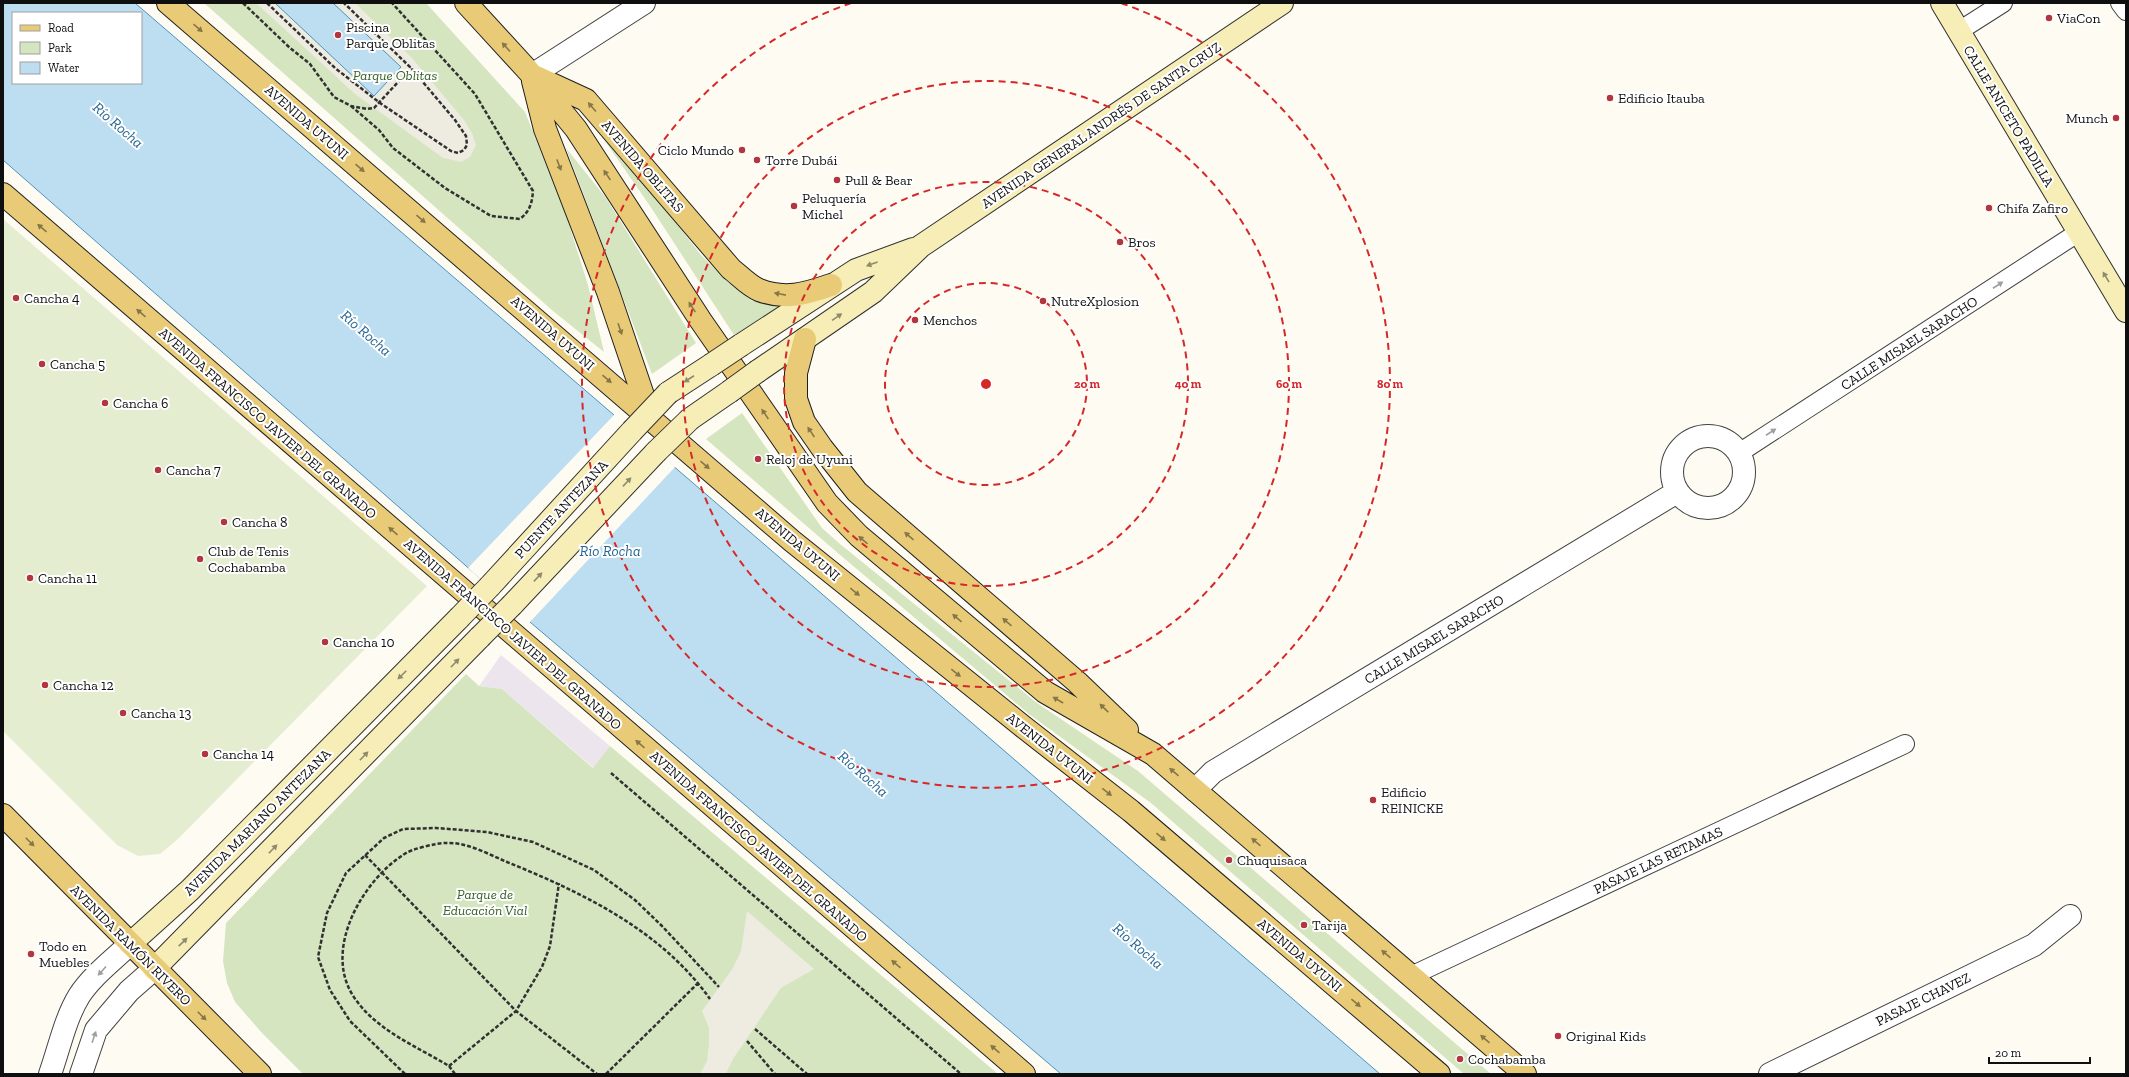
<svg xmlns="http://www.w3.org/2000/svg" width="2129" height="1077" viewBox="0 0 2129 1077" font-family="'Zilla Slab',serif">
<rect width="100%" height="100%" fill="#fefbf3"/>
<!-- industrial -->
<path fill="#ece5ed" d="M501,655L610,746L594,768L502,689L479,686Z"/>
<!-- green -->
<path fill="#d4e5c0" d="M204,3H426L525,112L565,212L588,285L604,352L553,311Z
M589,118L609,138L701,255L732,286L752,301L787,304L734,335L650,206Z
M566,148L606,198L696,343L652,374Z
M742,413L822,528L840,544L1037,703L1138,771L1491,1074H1464L1151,803L1029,714L839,554L706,439Z
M466,674L479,686L502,689L593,768L610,746L998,1074H303L262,1033L235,1002L227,983L223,961L226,923Z"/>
<!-- pitch -->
<path fill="#e4edd0" d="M3,219L427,586L179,838L160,854L138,856L117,845L3,731Z"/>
<!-- plaza -->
<path fill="#eeebe1" d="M256,3H275L374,96L401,67L333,3H355L412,58L464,120L472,133L476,145L470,157L461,162L443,158L355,94Z
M747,911L814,969L781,988L733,1059L726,1074H700L707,1061L709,1044V1028L702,1011L733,968L741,951Z"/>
<!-- water -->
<path fill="#bddef0" stroke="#4c93bf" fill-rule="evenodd" d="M3,3H135L1380,1074H1061L530,622L3,160ZM13,13H141V83H13Z
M275,3H333L401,67L374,96Z"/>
<!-- pier -->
<path fill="#fefbf3" d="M615,414L676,466L529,623L468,568Z"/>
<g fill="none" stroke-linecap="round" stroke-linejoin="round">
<!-- service casing -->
<g stroke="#424242" stroke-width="20">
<path id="service" d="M2120,3L2126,11
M1959,31L2003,3
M1739,453L2079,232
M1411,976L1905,744"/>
</g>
<!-- minor casing -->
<g stroke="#424242" stroke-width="24">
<path id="minor" d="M532,75L644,3
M1672 472a36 36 0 1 1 72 0a36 36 0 1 1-72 0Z
M1195,790L1213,772L1677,492
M50,1074C59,1049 65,1019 79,996C92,976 113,960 130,944
M81,1074L96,1030L129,991L154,969
M1770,1074L2034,945L2070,916"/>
</g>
<!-- secondary casing -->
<g stroke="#313131" stroke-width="24">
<path id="secondary" d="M1942,3L2126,311
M741,345L856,270L913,249
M758,371L873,292L921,246L1282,3
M668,393L711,365
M690,419L729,392
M490,586L632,431
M512,605L656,452
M130,944L190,890L459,618
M154,969L480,637"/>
</g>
<!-- primary casing -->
<g stroke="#202020" stroke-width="24">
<path id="primary" d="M168,3L792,541L1021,725L1131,811L1439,1074
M466,3L532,75L576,129L701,321L771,422L827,503L859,536L1045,692L1153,754L1525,1074
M536,77L586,100L731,269C739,275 749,286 759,290C785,300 805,294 831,285
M533,81L545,129L608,292L650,416
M3,194L1024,1074
M805,339L796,373V399L804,422L822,448L857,492L1077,682L1127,730
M3,815L260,1074"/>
</g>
<!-- path -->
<path stroke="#313131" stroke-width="2.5" stroke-dasharray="4 2" stroke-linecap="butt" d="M243,3L290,48L310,64L334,97L351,106L367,109L374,108L411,68
M267,3L335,68L380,103L451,151L458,153L464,150L467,145L466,136L455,120L411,68L344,3
M351,106L379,130L393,148L445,188L491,216L520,219C530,211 532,203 533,191L475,94L392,3
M611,773L961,1074
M365,855L516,1011L597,1074
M755,1029L807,1074
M747,1041L775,1074
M449,1066L516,1011L542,967L550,946L559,883
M405,1074L350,1021L330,990L318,957L327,913L346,873L384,838L403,829L436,828L487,832L533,842L594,870L635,900L662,926L719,987
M455,1074L449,1066C416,1046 373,1029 352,994C324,947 363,881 403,855C410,849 437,843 446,843C467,842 488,854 507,862C583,893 661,930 710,999
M606,1074L698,983"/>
<!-- service -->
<use href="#service" stroke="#fff" stroke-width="18"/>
<!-- minor -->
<use href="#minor" stroke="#fff" stroke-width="22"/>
<!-- secondary -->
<use href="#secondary" stroke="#f6eeb6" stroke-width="22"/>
<!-- primary -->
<use href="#primary" stroke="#e9cb77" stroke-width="22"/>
<!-- secondary-bridge casing -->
<g stroke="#313131" stroke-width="24" stroke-linecap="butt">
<path id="secondary-bridge" d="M711,365L741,345
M729,392L758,371
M632,431L668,393
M656,452L690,419
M459,618L490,586
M480,637L512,605"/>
</g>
<!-- secondary-bridge -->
<use href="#secondary-bridge" stroke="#f6eeb6" stroke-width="22"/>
</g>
<!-- one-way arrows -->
<defs><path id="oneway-solid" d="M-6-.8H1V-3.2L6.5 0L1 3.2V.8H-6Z"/></defs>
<g fill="#877648">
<use href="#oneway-solid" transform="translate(198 28) rotate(41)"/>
<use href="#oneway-solid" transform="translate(506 47) rotate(-132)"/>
<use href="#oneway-solid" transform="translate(592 107) rotate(-131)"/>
<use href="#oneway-solid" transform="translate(559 165) rotate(69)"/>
<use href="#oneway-solid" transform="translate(360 168) rotate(41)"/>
<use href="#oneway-solid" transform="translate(607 175) rotate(-124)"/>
<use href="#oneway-solid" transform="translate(421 219) rotate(41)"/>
<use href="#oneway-solid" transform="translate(42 228) rotate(-139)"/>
<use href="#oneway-solid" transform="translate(780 294) rotate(-169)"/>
<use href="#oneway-solid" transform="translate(692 307) rotate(-123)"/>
<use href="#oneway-solid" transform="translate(141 313) rotate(-139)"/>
<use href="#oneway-solid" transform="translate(620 329) rotate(71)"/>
<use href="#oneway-solid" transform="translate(607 379) rotate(41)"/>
<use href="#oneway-solid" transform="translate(765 414) rotate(-124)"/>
<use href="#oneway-solid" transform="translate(811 432) rotate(-124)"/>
<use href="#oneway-solid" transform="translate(705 465) rotate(41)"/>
<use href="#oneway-solid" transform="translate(393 531) rotate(-139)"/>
<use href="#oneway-solid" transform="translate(909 536) rotate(-139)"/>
<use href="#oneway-solid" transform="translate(863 540) rotate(-139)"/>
<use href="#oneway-solid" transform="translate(855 592) rotate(39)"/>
<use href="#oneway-solid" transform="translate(957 618) rotate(-140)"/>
<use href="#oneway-solid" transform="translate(1007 622) rotate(-139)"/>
<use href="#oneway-solid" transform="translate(956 673) rotate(39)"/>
<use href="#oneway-solid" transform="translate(1058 700) rotate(-150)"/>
<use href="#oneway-solid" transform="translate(1104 708) rotate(-136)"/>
<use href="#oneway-solid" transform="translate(640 744) rotate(-139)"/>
<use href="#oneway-solid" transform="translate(1174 772) rotate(-140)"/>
<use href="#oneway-solid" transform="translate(1107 792) rotate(38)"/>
<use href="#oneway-solid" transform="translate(1161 837) rotate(40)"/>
<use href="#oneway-solid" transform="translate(30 842) rotate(45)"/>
<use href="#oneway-solid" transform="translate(1256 842) rotate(-139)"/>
<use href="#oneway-solid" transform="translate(1386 954) rotate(-139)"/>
<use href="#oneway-solid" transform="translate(896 964) rotate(-139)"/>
<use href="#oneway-solid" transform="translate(1356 1003) rotate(40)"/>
<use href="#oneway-solid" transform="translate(202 1016) rotate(45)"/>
<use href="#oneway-solid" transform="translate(1485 1039) rotate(-139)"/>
<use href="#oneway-solid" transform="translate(995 1049) rotate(-139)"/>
</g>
<g fill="#8e8a6b">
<use href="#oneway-solid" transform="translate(872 264) rotate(160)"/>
<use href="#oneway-solid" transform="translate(2106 277) rotate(-121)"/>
<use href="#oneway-solid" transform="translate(837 317) rotate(-35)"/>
<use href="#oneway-solid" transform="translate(689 379) rotate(147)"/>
<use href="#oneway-solid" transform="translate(627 482) rotate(-47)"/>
<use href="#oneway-solid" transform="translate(538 577) rotate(-47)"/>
<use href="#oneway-solid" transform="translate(455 663) rotate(-46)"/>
<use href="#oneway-solid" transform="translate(402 675) rotate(135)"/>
<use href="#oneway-solid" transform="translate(364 756) rotate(-46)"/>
<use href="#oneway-solid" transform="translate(273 849) rotate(-46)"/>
<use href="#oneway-solid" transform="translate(183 942) rotate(-44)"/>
</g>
<g fill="#9f9f9f">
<use href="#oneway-solid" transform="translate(1998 285) rotate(-33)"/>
<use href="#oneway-solid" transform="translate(1771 432) rotate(-33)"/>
<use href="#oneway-solid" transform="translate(102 971) rotate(132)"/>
<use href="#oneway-solid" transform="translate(94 1037) rotate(-71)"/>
</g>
<!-- distance rings -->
<g fill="none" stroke="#d62828" stroke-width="2" stroke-dasharray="7 5">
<circle cx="986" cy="384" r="101"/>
<circle cx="986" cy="384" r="202"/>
<circle cx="986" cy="384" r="303"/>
<path d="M1121 3A404 404 0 1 1 851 3"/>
</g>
<!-- markers -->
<g fill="#b1363f" stroke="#fff" stroke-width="1.5">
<circle cx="2049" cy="18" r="4"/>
<circle cx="338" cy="35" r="4"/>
<circle cx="1610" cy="98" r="4"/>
<circle cx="2116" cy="118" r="4"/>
<circle cx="742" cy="150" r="4"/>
<circle cx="757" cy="160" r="4"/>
<circle cx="837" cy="180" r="4"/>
<circle cx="794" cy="206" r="4"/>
<circle cx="1989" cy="208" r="4"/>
<circle cx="1120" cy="242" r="4"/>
<circle cx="16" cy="298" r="4"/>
<circle cx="1043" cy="301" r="4"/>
<circle cx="915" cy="320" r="4"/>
<circle cx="42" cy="364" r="4"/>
<circle cx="105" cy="403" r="4"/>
<circle cx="758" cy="459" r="4"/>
<circle cx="158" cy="470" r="4"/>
<circle cx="224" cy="522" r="4"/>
<circle cx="200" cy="559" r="4"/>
<circle cx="30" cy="578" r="4"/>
<circle cx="325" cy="642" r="4"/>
<circle cx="45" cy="685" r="4"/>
<circle cx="123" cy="713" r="4"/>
<circle cx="205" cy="754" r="4"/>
<circle cx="1373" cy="800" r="4"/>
<circle cx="1229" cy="860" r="4"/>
<circle cx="1304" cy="925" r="4"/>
<circle cx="31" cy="954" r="4"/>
<circle cx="1558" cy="1036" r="4"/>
<circle cx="1460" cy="1059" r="4"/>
</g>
<g text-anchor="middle" stroke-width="4" stroke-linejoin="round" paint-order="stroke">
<!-- poi labels -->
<g font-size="14" fill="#0f0f0f" stroke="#fff" text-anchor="start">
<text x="2057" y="23">ViaCon</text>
<text x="346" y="32">Piscina<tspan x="346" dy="16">Parque Oblitas</tspan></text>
<text x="1618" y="103">Edificio Itauba</text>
<text x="2108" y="123" text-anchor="end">Munch</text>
<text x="734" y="155" text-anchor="end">Ciclo Mundo</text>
<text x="765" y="165">Torre Dubái</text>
<text x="845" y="185">Pull &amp; Bear</text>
<text x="802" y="203">Peluquería<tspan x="802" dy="16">Michel</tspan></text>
<text x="1997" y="213">Chifa Zafiro</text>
<text x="1128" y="247">Bros</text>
<text x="24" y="303">Cancha 4</text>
<text x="1051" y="306">NutreXplosion</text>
<text x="923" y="325">Menchos</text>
<text x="50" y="369">Cancha 5</text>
<text x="113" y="408">Cancha 6</text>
<text x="766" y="464">Reloj de Uyuni</text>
<text x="166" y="475">Cancha 7</text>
<text x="232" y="527">Cancha 8</text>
<text x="208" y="556">Club de Tenis<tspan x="208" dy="16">Cochabamba</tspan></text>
<text x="38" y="583">Cancha 11</text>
<text x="333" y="647">Cancha 10</text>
<text x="53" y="690">Cancha 12</text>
<text x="131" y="718">Cancha 13</text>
<text x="213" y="759">Cancha 14</text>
<text x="1381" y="797">Edificio<tspan x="1381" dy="16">REINICKE</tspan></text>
<text x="1237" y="865">Chuquisaca</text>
<text x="1312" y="930">Tarija</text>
<text x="39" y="951">Todo en<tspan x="39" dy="16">Muebles</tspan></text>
<text x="1566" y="1041">Original Kids</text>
<text x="1468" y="1064">Cochabamba</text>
</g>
<!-- park labels -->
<g font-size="14" font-style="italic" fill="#346026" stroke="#fff">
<text x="395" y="80">Parque Oblitas</text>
<text x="485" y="899">Parque de<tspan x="485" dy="16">Educación Vial</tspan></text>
</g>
<!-- street labels -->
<g font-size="14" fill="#0f0f0f" stroke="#fff">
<text transform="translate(2009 116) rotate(59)" y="5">CALLE ANICETO PADILLA</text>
<text transform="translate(307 122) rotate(41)" y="5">AVENIDA UYUNI</text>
<text transform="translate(1101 125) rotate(-34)" y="5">AVENIDA GENERAL ANDRÉS DE SANTA CRUZ</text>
<text transform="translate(643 166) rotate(49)" y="5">AVENIDA OBLITAS</text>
<text transform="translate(553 333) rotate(41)" y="5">AVENIDA UYUNI</text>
<text transform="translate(1909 343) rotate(-33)" y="5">CALLE MISAEL SARACHO</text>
<text transform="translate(268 423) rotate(41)" y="5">AVENIDA FRANCISCO JAVIER DEL GRANADO</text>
<text transform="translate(561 509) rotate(-47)" y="5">PUENTE ANTEZANA</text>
<text transform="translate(798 544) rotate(40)" y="5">AVENIDA UYUNI</text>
<text transform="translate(513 634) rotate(41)" y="5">AVENIDA FRANCISCO JAVIER DEL GRANADO</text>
<text transform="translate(1434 639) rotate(-31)" y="5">CALLE MISAEL SARACHO</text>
<text transform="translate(1050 748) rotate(38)" y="5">AVENIDA UYUNI</text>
<text transform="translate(257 822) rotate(-45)" y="5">AVENIDA MARIANO ANTEZANA</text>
<text transform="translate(759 846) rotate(41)" y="5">AVENIDA FRANCISCO JAVIER DEL GRANADO</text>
<text transform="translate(1658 860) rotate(-25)" y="5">PASAJE LAS RETAMAS</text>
<text transform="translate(131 945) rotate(45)" y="5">AVENIDA RAMÓN RIVERO</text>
<text transform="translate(1300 955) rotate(40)" y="5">AVENIDA UYUNI</text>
<text transform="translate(1923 999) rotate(-26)" y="5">PASAJE CHAVEZ</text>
</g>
<!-- water labels -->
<g font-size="15" font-style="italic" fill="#266694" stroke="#fff">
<text transform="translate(118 125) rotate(41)" y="5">Río Rocha</text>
<text transform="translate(366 333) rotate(41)" y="5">Río Rocha</text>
<text x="610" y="556">Río Rocha</text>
<text transform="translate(863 774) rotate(41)" y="5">Río Rocha</text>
<text transform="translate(1138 946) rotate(41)" y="5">Río Rocha</text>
</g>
</g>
<circle cx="986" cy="384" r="6" fill="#d62828" stroke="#fff" stroke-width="2"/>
<g font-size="12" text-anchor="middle" font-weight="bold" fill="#d62828" stroke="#fff" stroke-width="4" stroke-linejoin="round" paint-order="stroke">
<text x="1087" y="388">20 m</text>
<text x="1188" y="388">40 m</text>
<text x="1289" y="388">60 m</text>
<text x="1390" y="388">80 m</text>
</g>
<!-- border -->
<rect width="2129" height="1077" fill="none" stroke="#0f0f0f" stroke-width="8"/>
<!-- legend -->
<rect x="12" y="12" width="130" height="72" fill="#ffffff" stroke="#9f9f9f"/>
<rect x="20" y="25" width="20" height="6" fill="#e9cb77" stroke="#9f9f9f"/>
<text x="48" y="32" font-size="12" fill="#0f0f0f">Road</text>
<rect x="20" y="42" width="20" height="12" fill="#d4e5c0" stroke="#9f9f9f"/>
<text x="48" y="52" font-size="12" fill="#0f0f0f">Park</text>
<rect x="20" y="62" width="20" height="12" fill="#bddef0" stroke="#9f9f9f"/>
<text x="48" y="72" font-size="12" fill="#0f0f0f">Water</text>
<!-- scale -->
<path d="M1989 1057v6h101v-6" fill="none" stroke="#0f0f0f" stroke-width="2"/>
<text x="1995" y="1057" font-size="12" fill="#0f0f0f" stroke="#ffffff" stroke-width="3" paint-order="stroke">20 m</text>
</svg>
